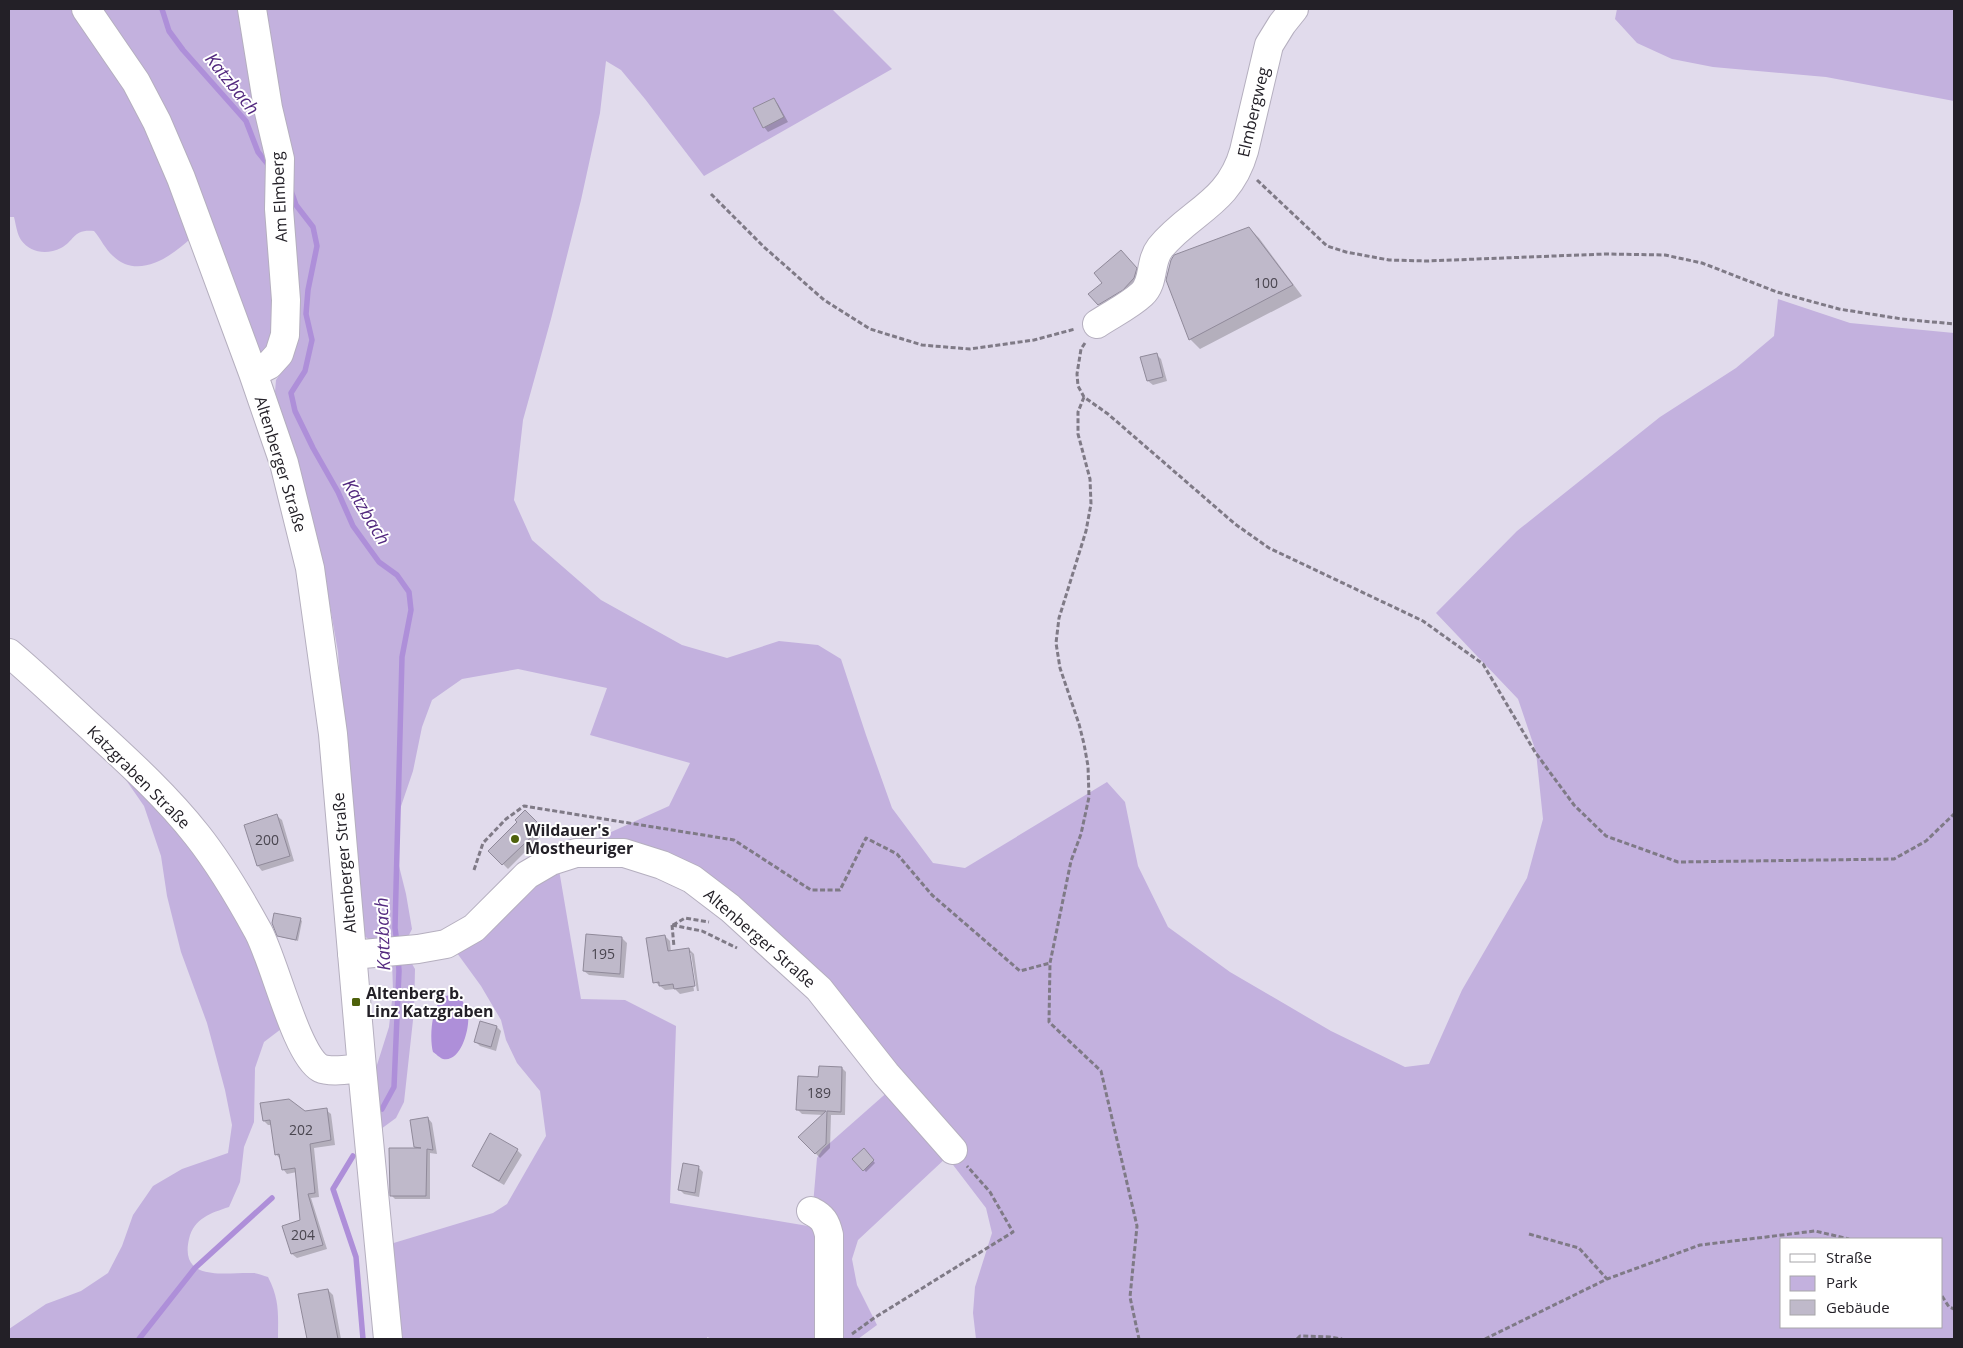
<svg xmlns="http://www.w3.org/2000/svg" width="1963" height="1348" viewBox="0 0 1963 1348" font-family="'Open Sans',sans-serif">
<rect width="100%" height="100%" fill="#e1dbec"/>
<!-- green -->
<path fill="#c3b1de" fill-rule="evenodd" d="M9,9H74L151,132L191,238C171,257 138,280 113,256C105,249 101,239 94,231C72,229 75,241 61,248C47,255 30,253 21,240C17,234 16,225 14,217H9Z
M98,9H247L268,134L276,345L260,359Z
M257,9H832L892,69L704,176L645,99L621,70L606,61L600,113L581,200L551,319L523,420L514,500L532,540L601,600L682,645L727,658L779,641L818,645L841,659L866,735L892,808L933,863L965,868L1107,782L1125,802L1138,866L1168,927L1230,972L1331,1031L1405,1067L1429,1064L1462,990L1527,878L1543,819L1536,752L1518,699L1436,613L1517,531L1660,417L1736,368L1774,336L1778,299L1850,323L1954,333V1339H976L973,1313L975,1287L992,1233L986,1208L947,1157L858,1240L852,1259L857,1285L877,1325L858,1339H834L813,1205L817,1158L823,1149L891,1089L712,886L580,846L669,806L690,763L590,735L607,688L518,669L462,679L432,700L422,727L413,771L395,824L397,858L406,894L412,929L408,937L370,940L361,934L346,772L338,652L323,567L297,461L275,392L276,380L283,369ZM1782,1239H1942V1327H1782Z
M1617,9H1954V101L1826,77L1713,67L1672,59L1637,43L1615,19Z
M110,757L139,781L233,898L285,1026L264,1042L255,1068L254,1122L244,1147L240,1182L229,1207C211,1213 194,1218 189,1239C179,1283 226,1272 253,1273C258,1273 263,1276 268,1277C280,1300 278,1315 278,1339H9V1329L46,1304L81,1291L108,1273L122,1246L133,1215L153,1186L182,1169L228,1153L232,1125L225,1090L207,1023L181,952L167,896L161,856L144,806Z
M558,864L581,999L625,1000L676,1026L670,1203L820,1228L824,1339H713L707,1337V1339H399L387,1245L493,1213L507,1204L546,1136L540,1091L517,1063L506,1040L501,1020L481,986L457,953Z
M408,957L415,969L414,1011L404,1102L396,1118L381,1129L376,1068L389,1027L393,991L392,960Z"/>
<!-- water -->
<path fill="#ae8fd9" d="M450,995L460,997C463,1002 467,1008 468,1015C470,1028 461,1063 443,1059C440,1058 436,1054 433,1052C429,1038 431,997 450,995Z"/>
<!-- shadow -->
<path fill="#0003" d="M774,99L778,104L788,122L768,132L764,127Z
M1249,228L1259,238L1302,296L1200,349L1190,339Z
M1128,259L1143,277L1106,312L1099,304Z
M1156,354L1161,359L1167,381L1153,385L1148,381Z
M525,812L545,832L508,869L490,851L519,822Z
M277,816L282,820L294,861L262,871L258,866L245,826Z
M300,919L302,921L298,941L281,937L278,935Z
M665,936L670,941L671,952L689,949L694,954L699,991H697L691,953H689L694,991L680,994L675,989L665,990L655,982Z
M622,938L627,943L624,978L589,975L584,971Z
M497,1027L501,1031L496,1051L480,1046L475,1041Z
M842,1068L846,1072L845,1115H831L830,1148L820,1158L800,1137L824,1115L802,1114L798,1110L820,1078Z
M326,1110L331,1114L335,1145L314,1148L319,1197L311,1198L327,1249L297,1258L292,1254L284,1227L302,1221L297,1172L287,1174L283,1169L280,1159L276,1154L272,1125H268L264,1121Z
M428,1118L432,1123L437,1154L430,1153V1199H395L391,1195L418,1150L415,1147Z
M517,1150L522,1155L504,1185L478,1170L473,1166Z
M864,1150L875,1163L866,1172L854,1159Z
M698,1167L703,1172L699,1197L684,1194L680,1190Z
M328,1290L333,1295L341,1339H308L300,1295Z"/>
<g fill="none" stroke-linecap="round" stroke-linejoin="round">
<!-- stream -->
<path stroke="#ae8fd9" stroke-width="5.5" d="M162,9L169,31L183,50L246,121L258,152L270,167
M290,188L296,205L313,227L317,246L308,290L306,314L312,340L305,371L291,393L295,411L313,448L338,492L353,526L379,562L397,575L409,592L411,610L402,657L395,928L397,943
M382,1109L394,1087L399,971L398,957
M353,1156L333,1189L356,1257L363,1339
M139,1339L195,1268L272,1198"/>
</g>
<!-- building -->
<path fill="#bfb9ca" stroke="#908a9a" d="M774,98L784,117L763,128L753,108Z
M1249,227L1293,285L1189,340L1166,280L1171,260L1174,255Z
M1121,250L1137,268L1134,278L1123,290L1098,305L1088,294L1102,283L1094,273Z
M1157,353L1163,377L1147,381L1140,357Z
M525,810L542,827L502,865L488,851L517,822L515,820Z
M277,814L290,856L257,866L244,825Z
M274,913L301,918L296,940L277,936L272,923Z
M586,934L622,937L620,974L583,971Z
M665,935L668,951L689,948L695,986L674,989L673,984L659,986V982L653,983L646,938Z
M480,1021L497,1026L491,1047L474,1042Z
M819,1066L842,1067L841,1112L827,1111L826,1144L815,1154L798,1137L826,1111L796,1110L798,1076L818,1077Z
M289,1099L305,1111L327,1108L331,1140L310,1144L315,1193L308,1194L323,1245L291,1254L282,1226L300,1220L295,1168L282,1170L279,1154L275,1155L270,1120L263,1121L260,1103Z
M428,1117L433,1150L427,1149L426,1196H390L389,1148H421L414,1147L410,1120Z
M490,1133L518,1149L499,1181L472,1166Z
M864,1148L874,1160L863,1171L852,1159Z
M683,1163L699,1166L695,1193L678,1190Z
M328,1289L338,1339H307L298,1294Z"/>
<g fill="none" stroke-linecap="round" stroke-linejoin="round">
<!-- minor casing -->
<g stroke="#b5afbf" stroke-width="30">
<path id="minor" d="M86,9L136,82L157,122L181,178L253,373L284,463L310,568L333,734L362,1068L388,1339
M252,9L268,108L280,159L279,209L286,300L285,335L279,354L269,365L253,373
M1097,324C1112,314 1129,306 1142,294C1155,282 1149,262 1160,248C1190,211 1229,204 1244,151L1269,45L1282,24L1294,9
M9,653C34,674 58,697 82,719C122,756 163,792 197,835C220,864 240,898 258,931C274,960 296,1054 320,1068C331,1073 350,1069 362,1068
M352,955L418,949L446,944L474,928L527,875L551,861L576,853H624L662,865L692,879L730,908L819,989L886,1074L953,1150
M811,1211C823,1217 826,1222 829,1235V1339"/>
</g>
<!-- path -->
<path stroke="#7f7a86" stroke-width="3" stroke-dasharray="5 2.5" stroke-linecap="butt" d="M1257,180L1327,246L1346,252L1389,260L1427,261L1605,254L1665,255L1702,263L1777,292L1839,309L1902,319L1954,324
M711,194L764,247L824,300L870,329L922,345L970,349L1034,340L1075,329
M1085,343L1081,349L1077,374L1078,386L1084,397L1108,414L1235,524L1269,548L1423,621L1483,664L1535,752L1574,805L1606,836L1678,862L1894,859L1926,841L1954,814
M1084,397L1078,412V434L1090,479L1091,504L1086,531L1059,618L1056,643L1060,668L1079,724L1084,744L1088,766L1089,797L1081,834L1071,861L1050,963L1049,1022L1101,1071L1137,1226L1130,1297L1139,1339
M474,870L483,843L506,819L524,806L734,840L811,890H840L866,838L897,854L932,895L1020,971L1050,963
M672,925L702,931L737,948
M672,925L674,947
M673,925L685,918L709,922
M1529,1234L1579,1248L1607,1279
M1942,1296L1949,1307L1954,1309
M852,1334L874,1318L1013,1232L990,1192L967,1166
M1297,1339L1300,1336L1330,1337L1342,1339
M1485,1339L1607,1279L1700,1245L1815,1231L1849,1239"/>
<!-- minor -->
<use href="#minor" stroke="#fff" stroke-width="28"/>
</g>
<!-- markers -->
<g fill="#4e610b" stroke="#fff" stroke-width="2">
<circle cx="515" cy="839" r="5"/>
<rect x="351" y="997" width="10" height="10" rx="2.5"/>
</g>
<g text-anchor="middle" stroke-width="4" stroke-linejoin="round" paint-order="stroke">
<!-- number labels -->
<g font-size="14" fill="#4a4650">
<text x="1266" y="288">100</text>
<text x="267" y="845">200</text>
<text x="603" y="959">195</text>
<text x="819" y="1098">189</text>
<text x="301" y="1135">202</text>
<text x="303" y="1240">204</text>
</g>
<!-- street labels -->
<g font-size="16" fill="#232027" stroke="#fff">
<text transform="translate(1253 112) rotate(-77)" y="6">Elmbergweg</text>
<text transform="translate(279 197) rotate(-93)" y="6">Am Elmberg</text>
<text transform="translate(281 464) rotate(73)" y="6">Altenberger Straße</text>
<text transform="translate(139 777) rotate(45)" y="6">Katzgraben Straße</text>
<text transform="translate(344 863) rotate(-95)" y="6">Altenberger Straße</text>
<text transform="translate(760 938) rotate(41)" y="6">Altenberger Straße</text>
</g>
<!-- poi labels -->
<g font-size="16" font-weight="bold" fill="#232027" stroke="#fff" text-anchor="start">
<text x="525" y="836">Wildauer's<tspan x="525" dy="18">Mostheuriger</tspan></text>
<text x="366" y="999">Altenberg b.<tspan x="366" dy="18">Linz Katzgraben</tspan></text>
</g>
<!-- water labels -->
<g font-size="18" font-style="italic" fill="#53297f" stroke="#fff">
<text transform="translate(232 84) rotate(51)" y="6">Katzbach</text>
<text transform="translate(366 512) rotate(59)" y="6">Katzbach</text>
<text transform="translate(383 934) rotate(-92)" y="6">Katzbach</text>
</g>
</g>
<!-- border -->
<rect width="1963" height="1348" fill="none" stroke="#232027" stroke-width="20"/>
<!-- legend -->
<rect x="1780" y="1238" width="162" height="90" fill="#ffffff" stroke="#a7a6a9"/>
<rect x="1790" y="1254" width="25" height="8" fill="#ffffff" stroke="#a7a6a9"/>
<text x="1826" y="1263" font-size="15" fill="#232027">Straße</text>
<rect x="1790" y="1276" width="25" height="15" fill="#c3b1de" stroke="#a7a6a9"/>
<text x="1826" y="1288" font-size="15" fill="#232027">Park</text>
<rect x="1790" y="1300" width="25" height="15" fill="#bfb9ca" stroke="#a7a6a9"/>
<text x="1826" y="1313" font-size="15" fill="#232027">Gebäude</text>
</svg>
